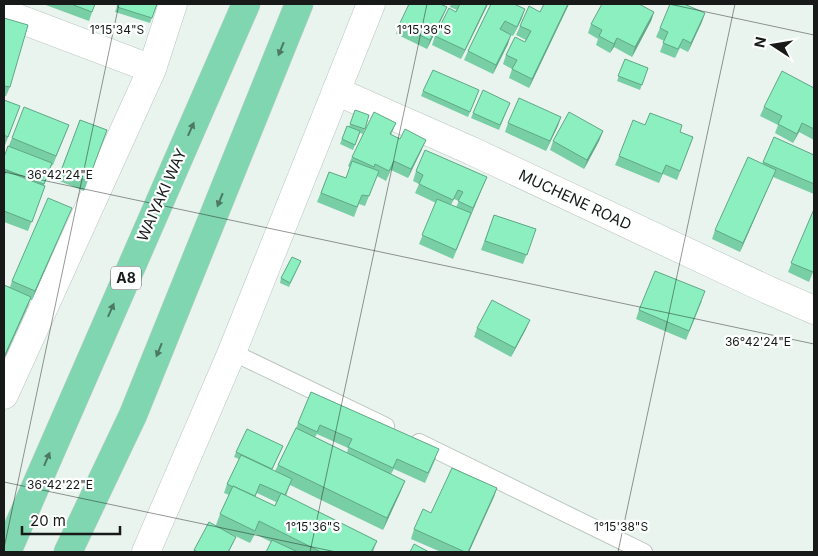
<svg xmlns="http://www.w3.org/2000/svg" width="818" height="556" viewBox="0 0 818 556" font-family="Inter,sans-serif">
<rect width="100%" height="100%" fill="#eaf4ef"/>
<g fill="none" stroke-linecap="round" stroke-linejoin="round">
<!-- service casing -->
<g stroke="#bbc5bf" stroke-width="18">
<path id="service" d="M232,352L386,426
M419,442L644,552"/>
</g>
<!-- minor casing -->
<g stroke="#bbc5bf" stroke-width="29">
<path id="minor" d="M4,13L152,69
M336,91L472,151L768,290L814,310
M4,395L152,69L173,4
M146,552L232,352L371,4"/>
</g>
<!-- trunk casing -->
<g stroke="#d1d1d1" stroke-width="29">
<path id="trunk" d="M7,552L246,4
M68,552L133,415L299,4"/>
</g>
<!-- service -->
<use href="#service" stroke="#fff" stroke-width="16"/>
<!-- minor -->
<use href="#minor" stroke="#fff" stroke-width="28"/>
<!-- trunk -->
<use href="#trunk" stroke="#80d6b0" stroke-width="28"/>
</g>
<!-- wall -->
<path fill="#78cea5" fill-rule="evenodd" d="M43,4H95L89,21Z
M118,4H157L150,23L115,12Z
M451,4H488L461,59L432,45L435,36L457,10L450,7Z
M491,4L522,18L513,36L505,32L508,44L493,74L464,60L468,51Z
M569,4L529,88L509,78L512,69L503,64L506,55L525,42L526,40L516,35L520,26L540,12Z
M443,5L447,7L443,16L427,49L396,34L399,25Z
M654,12L651,21L632,57L614,47L610,53L596,45L598,39L588,33L591,24Z
M705,13L688,52L680,48L675,58L660,52L664,41L656,37L660,28Z
M4,18L10,87L6,96H4Z
M625,59L648,68L640,90L617,81Z
M814,88V140L799,132L793,143L775,133L778,125L760,116L764,107Z
M479,90L468,117L421,96L423,91Z
M4,100L20,106L4,148Z
M510,103L499,130L471,118L473,113Z
M355,110L369,115L363,134L360,133L353,150L340,144L347,126L349,127Z
M561,117L546,151L505,132L508,123Z
M80,120L107,130L84,191L57,180Z
M396,123L391,135L422,149L408,178L391,170L386,181L377,176L365,206L359,204L354,217L317,202L329,172L346,178L350,167L348,166L352,157Z
M69,125L53,165H52L44,185L45,186L28,231L4,222V157L12,138Z
M645,125L680,132L693,137L677,180L663,174L659,183L615,165L619,156Z
M603,131L599,141L584,169L550,150L553,141Z
M774,137L814,155V194L773,177L740,252L712,239L715,230L762,164Z
M416,171L487,177L453,259L419,244L436,203L415,193L419,184L413,181ZM454,199L459,201L456,207L451,205Z
M72,208L32,300H30L4,359V285L10,287L12,281Z
M814,209V270L809,282L788,272Z
M494,215L536,229L523,264L481,250Z
M301,261L289,287L280,283L281,278Z
M702,301L686,340L636,319L639,310Z
M477,328L526,329L511,357L474,337Z
M311,392L436,458L425,483L394,469L391,474L405,481L400,493L383,530L290,485L286,496L377,541L373,552H266L271,542L255,534L250,543L227,532L236,537L229,552H193L194,550L216,525L220,514L229,495L224,493L227,484L239,459L234,457L236,452L283,446L272,470L275,471L278,465L296,428ZM317,434L348,448L347,453L315,437ZM257,493L276,502L275,506L255,497Z
M497,488L469,552H441L411,539L414,529L431,513Z"/>
<!-- shaded-wall -->
<path fill="#61a786" d="M487,4H488L461,59L465,50Z
M568,4H569L529,88L532,79Z
M447,7L443,16L427,49L430,40Z
M525,9L522,18L513,36Z
M654,12L651,21L632,57L635,47Z
M705,13L702,22L688,52L691,43Z
M511,35L508,44L493,74L496,65Z
M617,38L614,47L610,53L614,44Z
M561,117L558,126L546,151L550,141Z
M802,123L799,132L793,143L797,134Z
M603,131L599,141L584,169L587,160Z
M426,140L422,149L408,178L411,169Z
M776,170L772,179L740,252L743,243Z
M487,177L483,186L470,217L473,208Z
M72,208L68,217L32,300L35,291Z
M31,297L28,306L4,359V357Z
M530,320L526,329L511,357L515,348Z
M405,481L400,493L383,530L387,518Z
M497,488L494,497L469,552H468Z"/>
<!-- building -->
<path fill="#8befc0" stroke="#61a786" d="M71,4H95L92,12Z
M118,4H157L152,18L117,7Z
M409,4H440L447,7L430,40L399,25Z
M460,4H487L465,50L435,36L449,8L456,12Z
M491,4H514L525,9L517,27L505,21L500,29L511,35L496,65L468,51Z
M544,4H568L532,79L512,69L517,60L506,55L515,37L525,42L531,31L520,26L529,6L540,12Z
M602,4H639L654,12L635,47L617,38L614,44L599,36L602,30L591,24Z
M670,4H684L705,13L691,43L683,39L678,49L663,43L668,32L660,28Z
M4,18L28,25L10,87L4,86Z
M625,59L648,68L642,85L618,76Z
M433,70L479,90L470,112L423,91Z
M782,71L814,88V129L802,123L797,134L778,124L782,116L764,107Z
M483,90L510,103L500,125L473,113Z
M519,98L561,117L550,141L508,123Z
M4,100L20,106L8,137L4,135Z
M24,107L69,125L56,156L12,138Z
M355,110L369,115L365,129L350,124Z
M374,112L396,123L390,134L400,139L405,129L426,140L411,169L394,161L389,171L375,164L374,167L352,157Z
M569,112L603,131L587,160L553,141Z
M650,113L682,125L680,132L693,137L680,171L666,165L662,174L619,156L633,120L645,125Z
M80,120L107,130L88,181L61,171Z
M347,126L360,131L355,145L342,139Z
M774,137L814,155V184L763,162Z
M8,146L52,163L44,184L4,169V157Z
M425,150L487,177L473,208L458,201L463,192L458,190L453,200L419,184L423,175L416,171Z
M748,157L776,170L743,243L715,230Z
M352,161L379,171L369,196L362,195L357,207L321,193L329,172L346,178Z
M6,171L45,186L32,222L4,211V176Z
M48,198L72,208L35,291L12,281Z
M437,199L471,213L456,250L422,235Z
M814,209V269L813,272L791,263Z
M494,215L536,229L527,255L485,241Z
M292,257L301,261L290,283L281,278Z
M655,271L705,291L689,331L639,310Z
M4,285L31,297L4,357Z
M492,300L530,320L515,348L477,328Z
M311,392L439,449L428,473L397,459L393,468L348,447L352,439L320,425L317,432L298,423Z
M296,428L405,481L387,518L278,465Z
M247,429L283,446L272,469L236,452Z
M241,455L292,479L285,495L260,484L255,496L233,486V487L227,484Z
M452,468L497,488L468,552H465L414,529L423,509L431,513Z
M233,486L275,506L281,493L377,541L371,552H321L259,521L255,531L220,514Z
M209,522L236,537L228,552H198L194,550Z
M272,540L298,552H266Z
M414,544L429,552H410Z"/>
<!-- one-way arrows -->
<defs><path id="oneway-solid" d="M-6-.8H1V-3.2L6.5 0L1 3.2V.8H-6Z" transform="scale(1.25)"/></defs>
<g fill="#4c7864">
<use href="#oneway-solid" transform="translate(281 49) rotate(112)"/>
<use href="#oneway-solid" transform="translate(191 129) rotate(-66)"/>
<use href="#oneway-solid" transform="translate(220 200) rotate(112)"/>
<use href="#oneway-solid" transform="translate(111 310) rotate(-66)"/>
<use href="#oneway-solid" transform="translate(159 350) rotate(112)"/>
<use href="#oneway-solid" transform="translate(47 459) rotate(-67)"/>
</g>
<!-- ticks -->
<path fill="none" stroke="#171a19" stroke-width="1" stroke-opacity="0.45" d="M669,4L814,35M4,172L814,344M4,482L336,552M4,548L119,4M310,552L427,4M618,552L735,4"/>
<g text-anchor="middle" stroke-width="4.5" stroke-linejoin="round" paint-order="stroke">
<!-- shield labels -->
<rect fill="#fdfffe" stroke="#5c5f5e" stroke-width="1" x="111" y="266.5" width="30" height="23" rx="4"/>
<g font-size="14" font-weight="bold" fill="#171a19">
<text x="126" y="283">A8</text>
</g>
<!-- street labels -->
<g font-size="15" fill="#171a19" stroke="#fdfffe">
<text transform="translate(162 195) rotate(-66)" y="5">WAIYAKI WAY</text>
<text transform="translate(575 200) rotate(25)" y="5">MUCHENE ROAD</text>
</g>
</g>
<g font-size="12" text-anchor="middle" fill="#171a19" stroke="#fdfffe" stroke-width="4.5" stroke-linejoin="round" paint-order="stroke">
<text x="117" y="34">1°15'34"S</text>
<text x="424" y="34">1°15'36"S</text>
<text x="60" y="179">36°42'24"E</text>
<text x="758" y="346">36°42'24"E</text>
<text x="60" y="489">36°42'22"E</text>
<text x="313" y="531">1°15'36"S</text>
<text x="621" y="531">1°15'38"S</text>
</g>
<!-- border -->
<rect width="818" height="556" fill="none" stroke="#171a19" stroke-width="10"/>
<!-- north arrow -->
<g transform="translate(773 45) rotate(282)" stroke="#fdfffe" stroke-width="4" paint-order="stroke">
<path d="M0-4L9 19L0 12L-9 19Z" fill="#171a19"/>
<text y="-8" font-size="14" font-weight="bold" text-anchor="middle" fill="#171a19">N</text>
</g>
<!-- scale -->
<path d="M22 526v8h98v-8" fill="none" stroke="#171a19" stroke-width="2.5"/>
<text x="30" y="526" font-size="15" fill="#171a19" stroke="#fdfffe" stroke-width="4" paint-order="stroke">20 m</text>
</svg>
